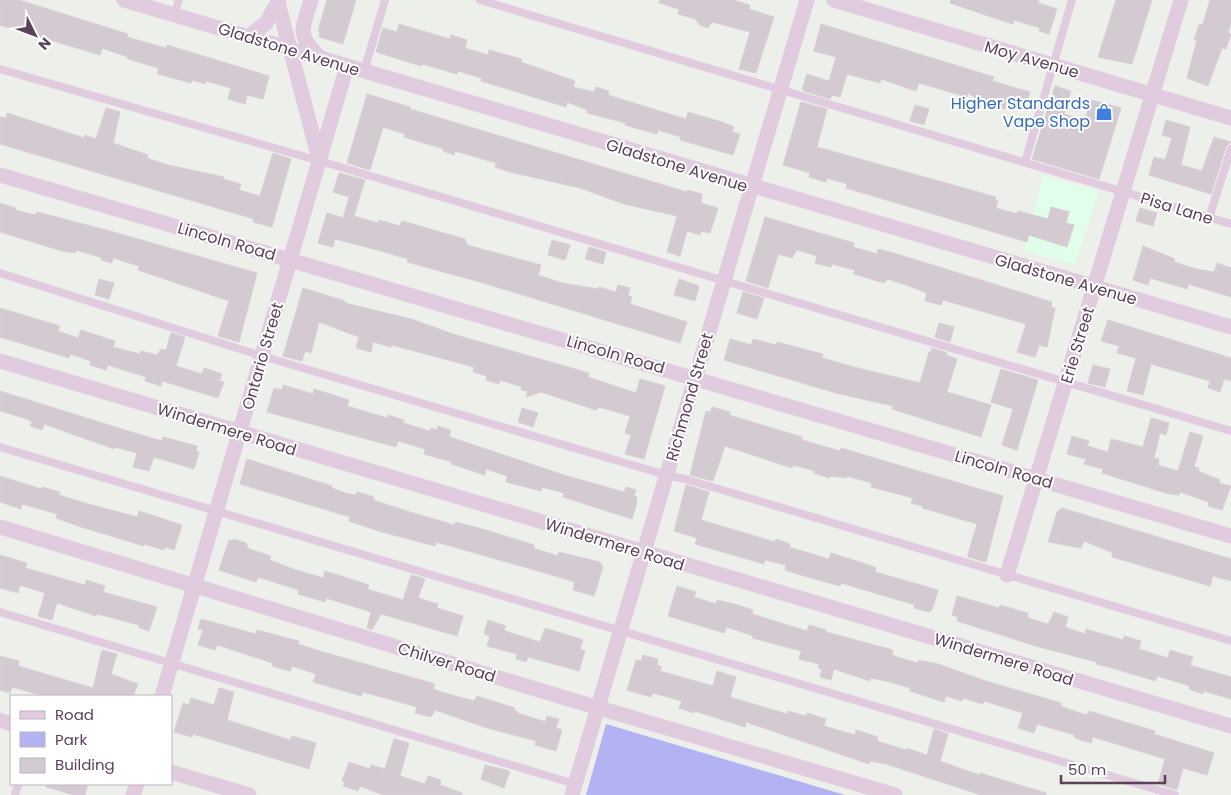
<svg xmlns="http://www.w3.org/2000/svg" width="1231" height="795" viewBox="0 0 1231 795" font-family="Poppins,sans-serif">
<rect width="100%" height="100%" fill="#edefeb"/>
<!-- commercial -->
<path fill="#e0fee9" d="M1043,176L1099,191L1075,265L1023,250Z"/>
<!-- green -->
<path fill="#b3b3f3" d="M606,724L845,795H586Z"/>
<!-- building -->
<path fill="#d4cad2" stroke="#d8cfd5" d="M0,0H19L128,34L127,37L166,48L167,45L269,76L263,99L247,95L245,104L228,99L231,88L206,81L205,84L192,80L191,83L158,74V68L128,59V57L102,48L100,55L0,25Z
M327,0H356L343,44L319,37L320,32L318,31Z
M660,0H733L750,5L749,9L774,17L756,73L739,69L750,32L712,22L708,28L700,25L695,19L678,14L679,9L659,3Z
M951,0H1039L1038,3L1057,9L1049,34L1039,31L1040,28L1014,20L1013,24L997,19L950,3Z
M1116,0H1152L1132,64L1098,57Z
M1210,0H1231V22L1228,33L1231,34L1226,49L1222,48L1208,86L1187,78L1197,40H1194L1199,25L1203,24Z
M399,24L450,39L451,35L467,40L465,48L488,55L489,50L522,59L521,62L575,81L573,87L594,92L596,87L609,91L608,95L666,113L686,119L688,112L722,122L734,127L732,132L740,134L733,155L680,140L681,137L658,130L657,134L625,125L626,123L587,113V110L567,102L566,107L481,81L482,78L458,71L457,74L422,64L421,66L376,52L383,28L397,32Z
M821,24L994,77L992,81L1030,92L1025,110L1006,105L1005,109L987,105L968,93L967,97L919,83L916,91L881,79L880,83L847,74L840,97L832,95L830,99L804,91L802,89L807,74L829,81L836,57L814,51Z
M1055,86L1071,91L1064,114L1085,120L1091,100L1121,108L1099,179L1032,159Z
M367,94L410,107V109L687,192V190L702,194L701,203L718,208L710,233L701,231L700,235L687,231L680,256L667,252L677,216L624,204L580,188L510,172L495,167L496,163L455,151L454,155L443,151L444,149L404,137L405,134L383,127L370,170L347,163Z
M801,102L827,109L817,147L996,197L995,200L998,201L996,208L1017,214L1018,211L1048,219L1051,207L1069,212L1066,223L1074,225L1067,247L1029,235L1027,242L846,188L847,184L827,178L826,182L809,177L810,173L783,165Z
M915,105L929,109L924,125L910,121Z
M106,108L120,112L113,143L148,155L147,158L168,165L224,177L223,179L241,184L239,190L260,196L273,153L291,159L272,227L253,222L254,219L0,144V117L6,118L7,113L84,138L85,135L96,139Z
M1166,120L1190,127L1181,165L1202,171L1214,137L1231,142L1226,147L1211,194L1149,175L1154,157L1165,160L1172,138L1162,135Z
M339,173L365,180L354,216L378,223L379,220L400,226L402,221L465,239L467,245L541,265L538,275L562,283L598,289L599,287L616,292L618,285L630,288L628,296L632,297L630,304L687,322L680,343L480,282L407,262L408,259L370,248L335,239L333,247L318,243L327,213L343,218L349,197L333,192Z
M0,203L16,208L15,210L36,215L37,212L110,231L257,273L239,342L218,336L229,301L138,270L139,266L113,258L112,263L101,260L102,258L76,250L75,253L62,251L0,232Z
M1140,208L1157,213L1153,226L1136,221Z
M765,217L854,243L853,247L877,254L878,249L897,254L1052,302L1051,307L1055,308L1047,347L1039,345L1035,357L1017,352L1026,324L943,300L941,305L925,301L927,293L909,286L888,279L884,283L854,274L855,270L832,264L831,267L815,263L817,256L797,250L792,258L778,254L768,288L746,281Z
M552,240L570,245L565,260L548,255Z
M1143,246L1175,259L1174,262L1196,269L1214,272L1217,263L1231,268V297L1188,284L1187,289L1150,278L1148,285L1133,280Z
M589,247L606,252L603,264L585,259Z
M99,279L114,283L109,299L95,295Z
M679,279L699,286L695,301L674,295Z
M303,288L345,301V303L411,319L456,335L589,373L588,377L636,393L640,379L665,386L644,459L625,454L631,435L625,433L630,416L599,407L596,410L541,392L526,397L528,391L521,390L522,387L500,380L499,384L486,380L487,376L473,372L474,367L392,345L391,347L373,342L371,352L356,348L359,337L319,322L311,353L305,351L302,361L283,356Z
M743,292L764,298L757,319L737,313Z
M0,308L60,326L58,331L78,338L81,330L115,341L113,347L140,354L141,351L157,355L161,349L166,350L171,333L185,337L176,366L202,374L204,368L222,374L219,381L224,382L218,398L162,381L161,386L145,381L146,377L108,365L106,370L90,365L91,361L70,354L69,358L0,337Z
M1108,320L1231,358V381L1224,379L1220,392L1208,388L1210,381L1151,364L1143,395L1127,391L1136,358L1117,353L1119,346L1101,341Z
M939,323L954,327L950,342L935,337Z
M730,339L751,345L753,339L776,345L777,342L823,354L822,358L854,367L920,383L929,352H931L932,348L947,353L946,355L957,359L947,392L991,405L981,437L892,409L893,406L836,393L724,360Z
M1093,365L1110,369L1105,387L1088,383Z
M1001,369L1038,380L1017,450L1002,445L1013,409L991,402Z
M283,385L313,394L314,389L349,400L347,406L387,418L388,415L404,420L403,423L430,431L431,428L437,430L438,426L450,430V437L567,476L624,492L626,487L636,490L634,496L637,497L636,506L632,519L563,497L564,493L542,487L541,491L506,482L507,476L486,469L485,475L451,464L452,462L424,454L425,449L398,441L396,447L267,412L274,388L282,390Z
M0,391L141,435L162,441L163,437L197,446L196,451L199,452L194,469L154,457L149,471L133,467L137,453L115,447L114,449L44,424L42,430L30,426L32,422L27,419L0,411Z
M712,407L730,412L729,415L802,437V440L840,451L841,448L1003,496L986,562L968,557V554L977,524L922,508L923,506L911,503L913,498L871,487L872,484L869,482L846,476V478L831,476L829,478L814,473L815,471L793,465L792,468L725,446L713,481L690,475L706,411L710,412Z
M522,408L538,413L533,427L518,422Z
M1151,418L1169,423L1166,435L1160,433L1154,458L1159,459L1158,465L1178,471L1190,432L1203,436L1194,467L1199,468L1198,471L1220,480L1219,483L1231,486L1222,510L1208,506L1209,502L1180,492L1179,495L1169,494L1102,473L1103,469L1084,464L1086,459L1067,454L1072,436L1089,441L1087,446L1108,452L1111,439L1143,447Z
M247,459L332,486V488L345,493L356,495L357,492L374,497L373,500L410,512L454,525L455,522L486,530L534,545L533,548L558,556L559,552L600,562L603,567L594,596L573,590L575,582L552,575L436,542L435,546L382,532L349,521L350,517L240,484Z
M0,476L41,489L42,487L60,492L59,495L85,503L137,517L139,511L182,525L174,550L165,547L164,550L144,544V546L78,526L56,518L57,514L22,504L21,509L0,502Z
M686,485L709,492L701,520L775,542L776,539L790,544L789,547L829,559L831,553L866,564L876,568L875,572L938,590L932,610L929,612L914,608L915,605L841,583L840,586L804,576L785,570L786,565L765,560L764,564L695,544L697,538L674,531Z
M1062,508L1231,559V581L1213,576L1210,586L1112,557L1113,553L1084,541L1081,548L1048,542L1057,512Z
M233,539L246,543L249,549L271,556L270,560L293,569L323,578L325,571L369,585L367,589L403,600L411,575L425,579L418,598L438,604L437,608L463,616L457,636L381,614L372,630L367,628L371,612L326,598L325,602L298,594L299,590L258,577L256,582L219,570L229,540L233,541Z
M0,555L27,563L25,568L85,585L86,580L105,586L103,592L157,607L149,631L138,627L139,625L97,614L96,616L57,603L52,620L38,616L45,593L20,585L18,593L0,588Z
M677,586L696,592L694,597L716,604L717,600L738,605L753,610L752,614L807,631L809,625L826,630V632L893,650L892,655L897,657L918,663L919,660L938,664L986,681L1061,703V706L1071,710L1087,715L1089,711L1155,731L1154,734L1214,753L1207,775L1183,768L1177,790L1158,784L1165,759L1093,737L1091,743L1080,740L1074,737L1075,735L1037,724L1034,733L1018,728L1023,713L984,701L983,704L963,698L962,701L946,696L944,702L910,691V688L890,682L871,678L870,681L834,669L831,680L820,677L822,669L818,668L819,664L799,659L801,651L752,638L753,636L727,627L724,633L668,616Z
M957,596L999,608L1000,605L1028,613V618L1048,624L1054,612L1068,617L1065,627L1085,634L1086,629L1123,640L1124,636L1141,641L1139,649L1168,658L1170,650L1193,657L1190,665L1231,677V699L1204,691L1203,694L1189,689L1190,686L1157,676L1156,681L1112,668L1096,664L1097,662L1039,647L957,621L958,617L952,615Z
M201,619L256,634L257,630L299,641L298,644L323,652L435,684L433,689L441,692L474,701L477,696L515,708L514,710L518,712L517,713L543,721L545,722L547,716L559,719L556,728L562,730L556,751L535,745L536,741L487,728L435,710L431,717L415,713L417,707L363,692L361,696L313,682L316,674L292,666L290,671L272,666L273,663L217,645L215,650L198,645L203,630L198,629Z
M488,620L506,626L504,630L511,633L540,642L545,628L583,640L580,649L585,651L579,671L528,657L526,662L516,659L517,654L487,646L490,636L484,634Z
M102,650L117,654L111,674L138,684L133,696H44L12,687L10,693L0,690V656L19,661L18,666L93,688Z
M643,655L658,659L657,665L662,667L660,671L713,686L717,671L736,677L730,697L787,714L788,711L806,716L807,713L826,719L824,726L855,735L856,730L878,737L877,741L906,750V748L927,755L934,729L948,734L940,761L979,775L980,773L1046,793V795H981L886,764L870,761L869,764L746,722L745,727L695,711L694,713L679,708L682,701L653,693L651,697L627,690L636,660L641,661Z
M219,688L234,692L227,720L290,740L292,736L316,743L309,769L193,734L192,737L174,732L183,703L189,705L191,698L214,705Z
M394,739L409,743L400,776L425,784L428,776L441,780L440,785L462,793V795H383L360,786L358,791L343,786L345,782L342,781L349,762L370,769L371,765L385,769Z
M485,765L510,771L504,788L481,779Z
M46,784H88L85,795H74L46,787Z"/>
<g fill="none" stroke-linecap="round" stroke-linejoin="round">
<!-- lane -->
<path stroke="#e0cbdf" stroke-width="8" d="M480,0L1231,224
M174,15L179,0
M0,69L337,166L1231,431
M364,71L385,0
M1025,162L1072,0
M1209,218L1231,149
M0,273L262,356L666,475L685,479L1231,641
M0,447L1175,795
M0,612L575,784
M15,795L18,784"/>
<!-- street -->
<path stroke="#e0cbdf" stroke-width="15" d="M124,0L1231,327
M311,0C302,31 296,33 320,58
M834,0L1231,118
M278,3L319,159
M248,37L266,23L279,0
M0,175L1231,536
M0,361L1231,726
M0,527L572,700L895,795
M1007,575L1181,0
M162,696L347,66
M0,720L11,724
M171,772L249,795
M133,795L137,784
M572,795L807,0"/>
</g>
<!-- icons -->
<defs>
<g id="shop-bare" transform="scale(1.35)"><path d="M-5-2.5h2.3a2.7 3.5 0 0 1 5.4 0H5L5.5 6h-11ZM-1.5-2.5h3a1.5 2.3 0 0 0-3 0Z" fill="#3f7fe0" stroke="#fff" stroke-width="2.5" paint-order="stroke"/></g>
</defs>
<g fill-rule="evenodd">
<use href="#shop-bare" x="1104" y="112"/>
</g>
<g text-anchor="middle" stroke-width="4" stroke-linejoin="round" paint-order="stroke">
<!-- street labels -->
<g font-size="16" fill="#5b4259" stroke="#fff">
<text transform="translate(289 49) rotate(17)" y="6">Gladstone Avenue</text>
<text transform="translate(1032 59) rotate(16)" y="6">Moy Avenue</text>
<text transform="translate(677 165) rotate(17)" y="6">Gladstone Avenue</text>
<text transform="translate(1177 208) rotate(17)" y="6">Pisa Lane</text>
<text transform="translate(227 241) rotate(16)" y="6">Lincoln Road</text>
<text transform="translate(1066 279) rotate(16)" y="6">Gladstone Avenue</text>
<text transform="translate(1077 345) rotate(-73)" y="6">Erie Street</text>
<text transform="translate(616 354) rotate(16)" y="6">Lincoln Road</text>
<text transform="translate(262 356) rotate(-74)" y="6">Ontario Street</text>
<text transform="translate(689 397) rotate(-74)" y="6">Richmond Street</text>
<text transform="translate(227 429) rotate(17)" y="6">Windermere Road</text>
<text transform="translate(1004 469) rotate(16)" y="6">Lincoln Road</text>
<text transform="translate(615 544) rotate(17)" y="6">Windermere Road</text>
<text transform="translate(1004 659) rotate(17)" y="6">Windermere Road</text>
<text transform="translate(447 662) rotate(17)" y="6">Chilver Road</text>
</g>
<!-- shop labels -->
<g font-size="16" fill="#366cbe" stroke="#fff" text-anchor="end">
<text x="1090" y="109">Higher Standards<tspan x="1090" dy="18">Vape Shop</tspan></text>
</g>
</g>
<!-- legend -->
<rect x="10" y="695" width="162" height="90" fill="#ffffff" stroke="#bdb3bd"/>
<rect x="20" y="711" width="25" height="8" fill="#e0cbdf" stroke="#bdb3bd"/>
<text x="55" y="720" font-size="15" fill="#5b4259">Road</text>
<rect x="20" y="732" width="25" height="15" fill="#b3b3f3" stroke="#bdb3bd"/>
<text x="55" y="745" font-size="15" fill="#5b4259">Park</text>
<rect x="20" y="758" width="25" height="15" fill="#d4cad2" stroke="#bdb3bd"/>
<text x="55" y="770" font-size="15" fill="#5b4259">Building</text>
<!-- north arrow -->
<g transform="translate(35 35) rotate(132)" stroke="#ffffff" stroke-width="4" paint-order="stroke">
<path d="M0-4L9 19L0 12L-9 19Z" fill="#5b4259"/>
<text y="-8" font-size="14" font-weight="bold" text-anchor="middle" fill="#5b4259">N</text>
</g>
<!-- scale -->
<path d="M1061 775v8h104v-8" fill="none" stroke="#5b4259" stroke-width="2.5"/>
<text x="1068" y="775" font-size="15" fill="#5b4259" stroke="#ffffff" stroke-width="4" paint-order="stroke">50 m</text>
</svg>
